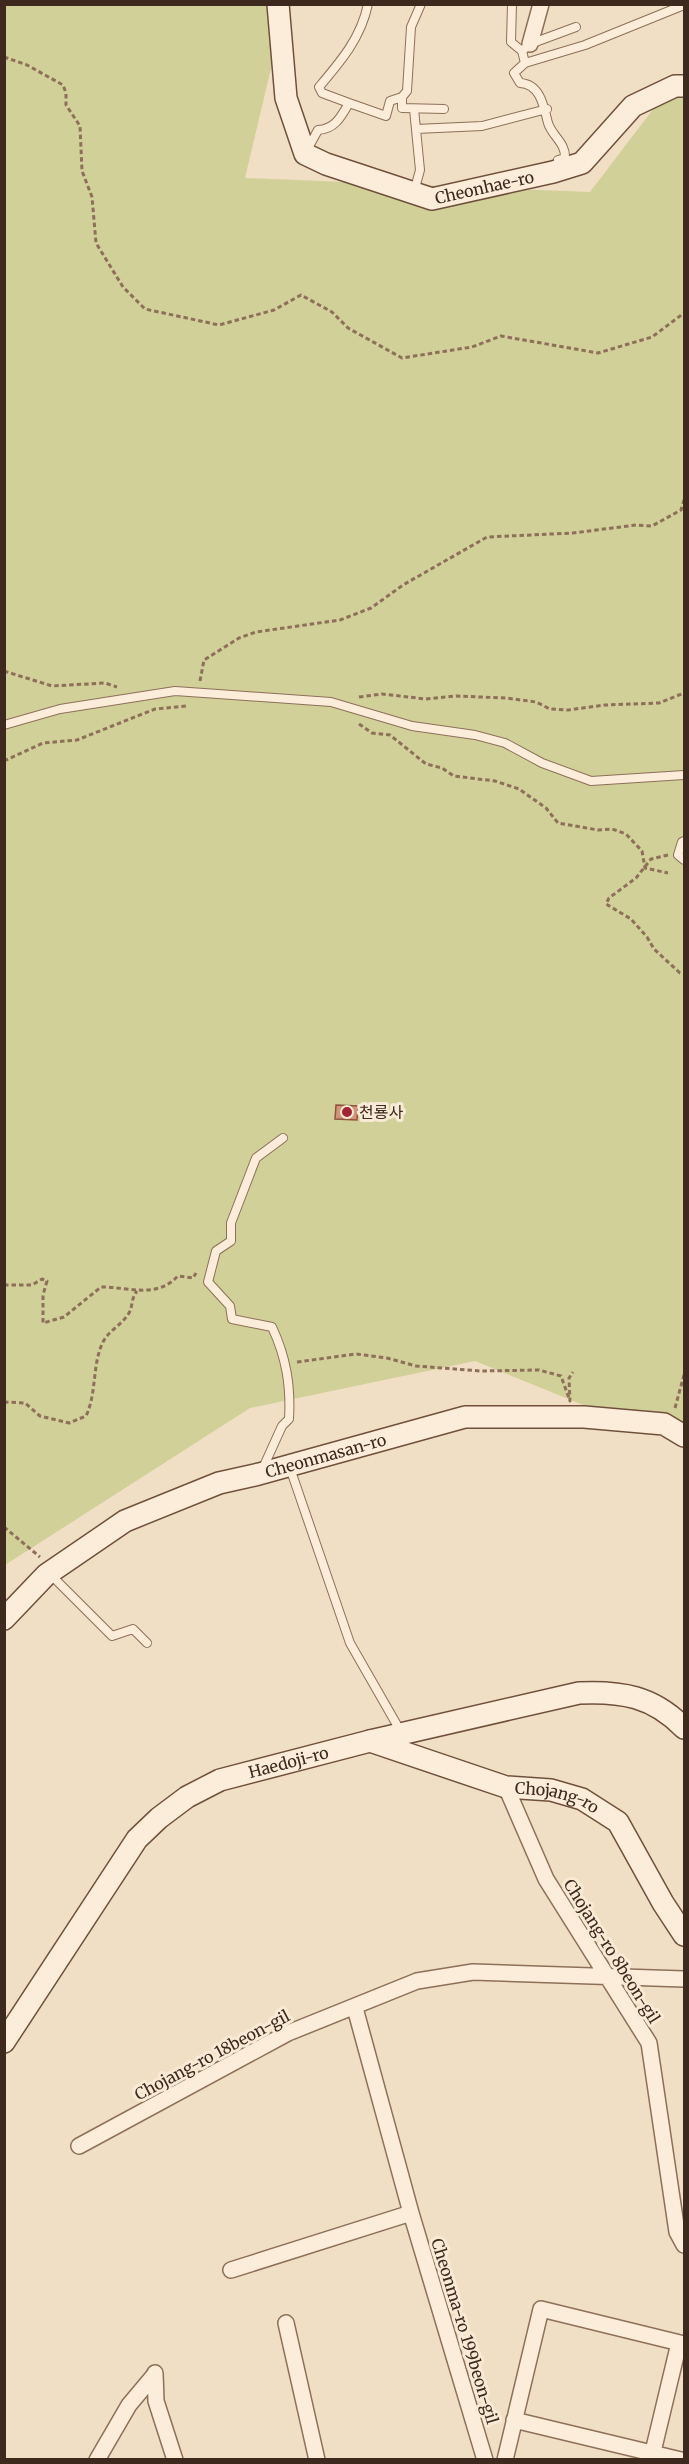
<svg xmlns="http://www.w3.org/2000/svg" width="689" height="2464" viewBox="0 0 689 2464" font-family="Merriweather,'Noto Sans KR',serif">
<rect width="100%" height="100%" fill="#f1dfc5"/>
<!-- green -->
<path fill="#d1d098" d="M5,5H270L278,39L245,178L590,192L654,108L684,95V1439L640,1428L475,1361L250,1408L5,1565Z"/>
<!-- building -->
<path fill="#d29378" stroke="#8f543d" stroke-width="1.5" d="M336,1105L358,1106L357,1120L335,1119Z"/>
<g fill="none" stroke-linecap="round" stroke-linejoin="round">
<!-- lane casing -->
<g stroke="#8e6f59" stroke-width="10">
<path id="lane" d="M512,4L511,42L522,51
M525,63L585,45L684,5
M402,97V108L444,109
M349,103L322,93L319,87C341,61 361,38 368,4
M414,109L420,170L414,192
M416,129L482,126L547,109
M307,150L318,130C335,129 341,117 349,103L386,116L390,101L402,97L407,91L411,27L421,4
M558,160L565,158C566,143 552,136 548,123C544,108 541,84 520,83L514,73L525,63L522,51L530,44L576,27
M4,725L60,709L175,691L218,694L331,702L412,726L475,735L505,743L542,763L591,781L684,775
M684,841L682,842L678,855L684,860
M263,1468L282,1426L289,1419C291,1385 286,1357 272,1327L232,1319L230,1306L208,1282L216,1251L231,1241V1223L256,1158L283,1138
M290,1468L350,1643L401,1732
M50,1574L112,1636L133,1629L147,1643"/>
</g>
<!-- street casing -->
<g stroke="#8e6f59" stroke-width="18">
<path id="street" d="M530,44L541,4
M506,1787L546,1879L649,2043L677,2232L684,2245
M355,2008L411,2213L485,2460
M79,2146L288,2033L417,1981L473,1972L684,1979
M231,2270L411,2213
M286,2323L317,2460
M155,2373L156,2401L175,2460
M514,2420L681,2460
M97,2460L129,2405L155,2374
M505,2460L541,2309L684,2344
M651,2460L679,2343"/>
</g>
<!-- secondary casing -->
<g stroke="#70503c" stroke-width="24">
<g id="secondary">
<path id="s1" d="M278,4L286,98L305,154L326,164L432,199L553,172L582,163L633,106L675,86H684"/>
<path id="s2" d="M4,1619L46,1575L125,1521L219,1483L259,1474L465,1417H584L664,1424L684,1436"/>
<path id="s3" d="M370,1741L506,1787L551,1790L582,1799L618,1822L663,1903L684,1935"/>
<path id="s4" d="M4,2042L137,1839L159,1818L187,1797L220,1780L370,1741L579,1693C621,1691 653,1696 684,1728"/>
</g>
</g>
<!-- path -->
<path stroke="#8e6f59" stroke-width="3" stroke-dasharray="4.5 3" stroke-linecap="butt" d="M4,57L27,65L63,85L66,93V105L80,126L82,171L92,197L96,243L123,287L145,309L219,325L274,310L301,295L332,312L348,328L402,358L472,347L501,336L598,353L652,337L684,313
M4,671L52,686L105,683L117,687
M200,681L204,660L239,638L256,632L340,620L371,608L403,585L487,537L573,533L636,525L652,526L681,510L684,500
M359,697L382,694L426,699L456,696L506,698L536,702L550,709L568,710L605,705L659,703L684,693
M359,724L372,733L390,735L426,764L442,768L454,776L495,781L519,789L546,808L558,823L598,830L612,829L626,834L642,851L645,868L668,873
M4,761L43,743L77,740L155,709L187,706
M668,855L651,859L636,878L609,898L606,904L631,919L647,937L654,949L680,973H684
M4,1285H32L42,1279L47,1281L43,1295V1323L64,1317L101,1287C130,1287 156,1299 178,1276L193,1278L196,1273
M297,1362L356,1354L387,1358L416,1366L481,1371L539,1370L561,1376L570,1401L569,1378L573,1372
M4,1402L25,1403L40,1416L69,1423L86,1416C97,1393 92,1364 103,1342C109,1330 122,1325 129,1313C133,1306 131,1298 137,1291
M675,1408L684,1375
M4,1527L40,1557"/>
<!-- lane -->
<use href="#lane" stroke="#fbedd9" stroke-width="8"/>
<!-- street -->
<use href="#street" stroke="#fbedd9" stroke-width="15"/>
<!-- secondary -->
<use href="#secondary" stroke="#fbedd9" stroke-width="21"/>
</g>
<!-- markers -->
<circle fill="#a22535" stroke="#f8ead5" stroke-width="2" cx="347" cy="1112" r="6"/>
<g text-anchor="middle" stroke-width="6" stroke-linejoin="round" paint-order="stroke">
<!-- street labels -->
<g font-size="16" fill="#3d291e" stroke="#f8ead5">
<text dy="6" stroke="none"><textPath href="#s1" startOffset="342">Cheonhae-ro</textPath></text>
<text dy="6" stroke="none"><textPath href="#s2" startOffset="368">Cheonmasan-ro</textPath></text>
<text dy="6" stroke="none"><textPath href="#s4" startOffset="416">Haedoji-ro</textPath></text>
<text dy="6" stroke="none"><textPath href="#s3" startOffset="196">Chojang-ro</textPath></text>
<text transform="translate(612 1951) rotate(58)" y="6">Chojang-ro 8beon-gil</text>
<text transform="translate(212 2055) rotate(-28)" y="6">Chojang-ro 18beon-gil</text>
<text transform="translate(465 2331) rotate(73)" y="6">Cheonma-ro 199beon-gil</text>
</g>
<!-- poi labels -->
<g font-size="16" fill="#3d291e" stroke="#f8ead5" text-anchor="start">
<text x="359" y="1118">천룡사</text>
</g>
</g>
<!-- border -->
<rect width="689" height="2464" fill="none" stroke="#3d291e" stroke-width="12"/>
</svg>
